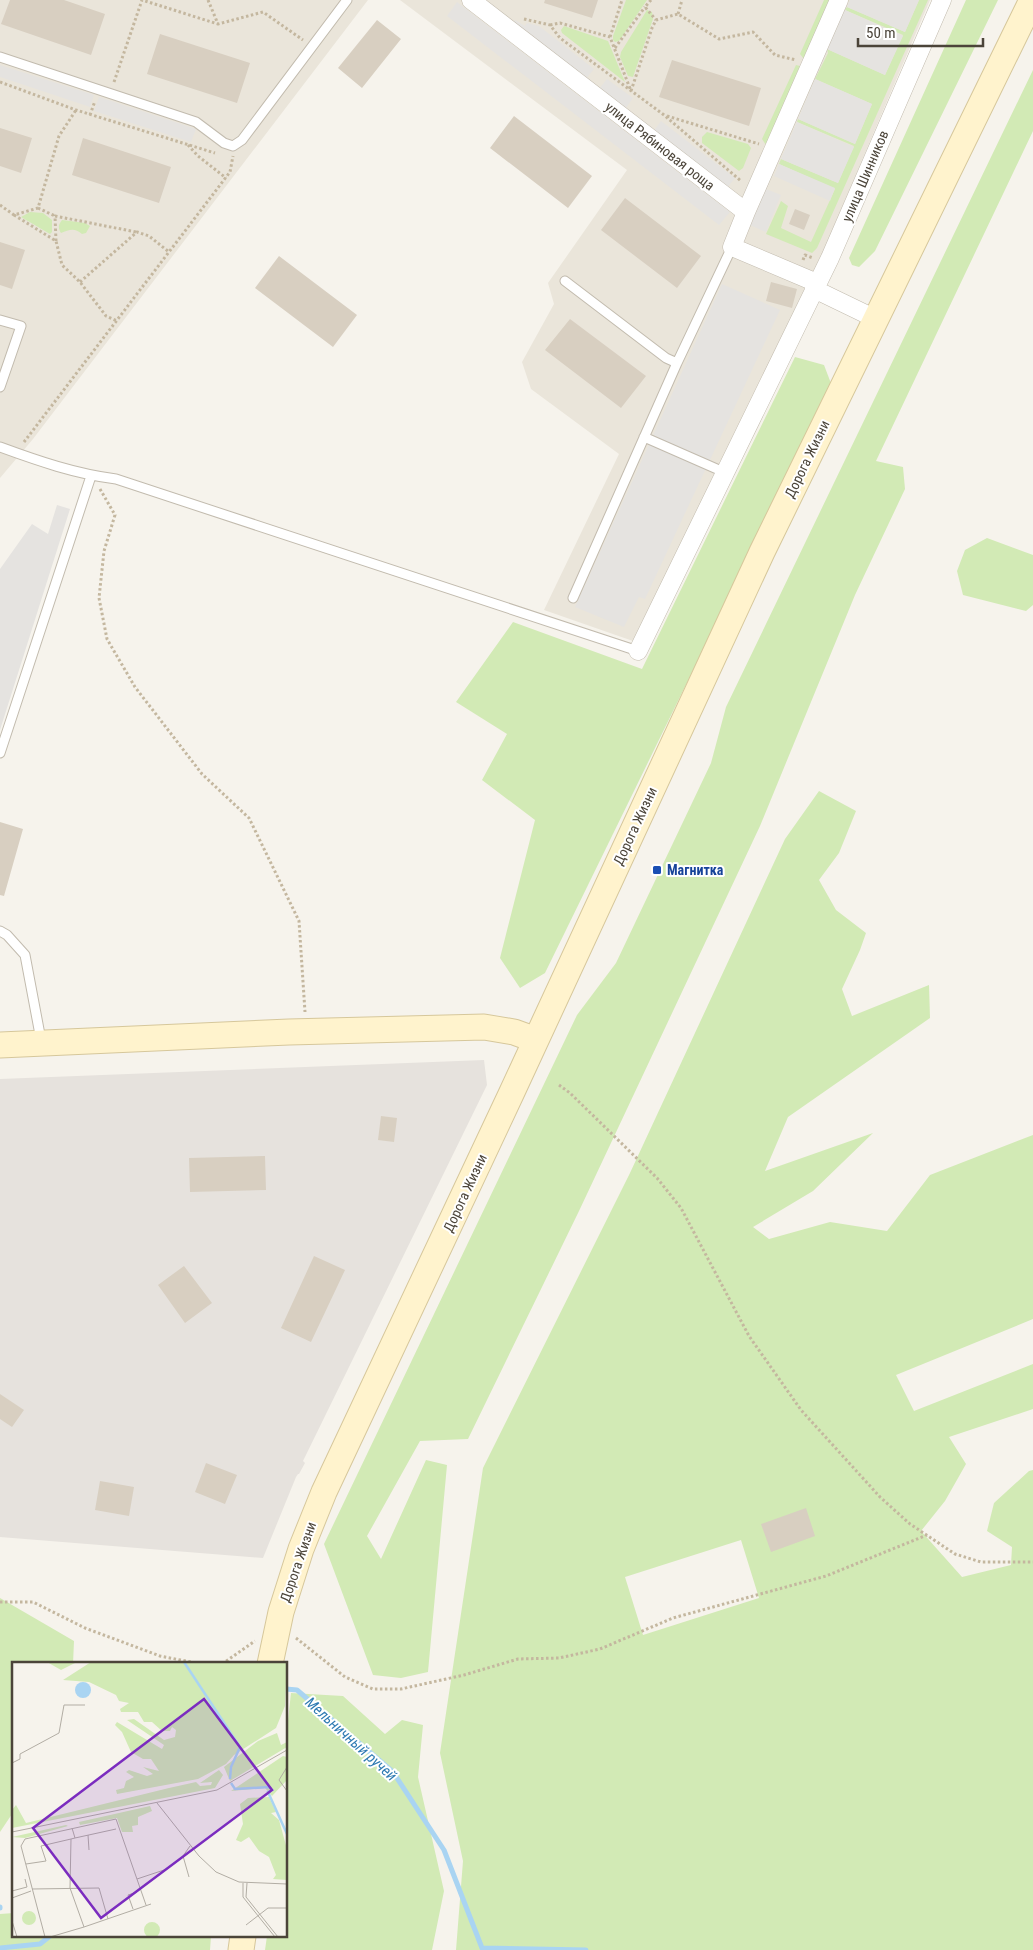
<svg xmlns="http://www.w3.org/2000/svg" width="1033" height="1950" viewBox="0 0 1033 1950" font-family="'Roboto Condensed',sans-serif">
<rect width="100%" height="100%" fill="#f6f3ec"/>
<!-- residential -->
<path fill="#eae5da" d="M0,0H368L33,439L0,478Z
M400,0H930L817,266L633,641L544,610L619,454L531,389L522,362L554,304L548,283L627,170Z"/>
<!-- industrial -->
<path fill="#e6e2dd" d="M484,1060L487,1085L303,1461L305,1463L299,1474H298L296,1477L263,1558L0,1537V1079Z"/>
<!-- green -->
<path fill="#d2eab5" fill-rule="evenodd" d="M626,0H647L619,41L615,42L613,40V36Z
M824,0H830L804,59L800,54Z
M919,0H928L817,248L812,253L766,234L781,201L788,206L781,228L811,242L835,189L779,164L781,159L838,183L854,146L797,122L798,119L855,144L872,104L815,79L828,53L827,49L885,75L903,35L845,10L847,7L905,32Z
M966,0H998L875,251L859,267L852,265L849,258Z
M647,10L652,12L653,19L633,77L628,76L620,57L621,52Z
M564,26L608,41L625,82L562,33L561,30Z
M796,65L800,66L766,145L762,139Z
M1033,70V131L876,461L903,467L905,489L855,595L760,826L579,1211L468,1439L420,1441L367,1536L381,1559L426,1460L447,1465L428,1672L401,1678L373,1675L324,1544L577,1015L616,963L711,763L726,707Z
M707,132L748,144L751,148L743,168L739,171L702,143V137Z
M30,212L43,213L52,220V232L50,234L21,217Z
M62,220L85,223L90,226L86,233L82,234C74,227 69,230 61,233C58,228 58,225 62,220Z
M795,357L824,365L832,386L545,973L520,988L500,958L535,820L482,780L507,734L456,702L513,622L642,669Z
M987,538L1033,555V605L1026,611L963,595L957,571L965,550Z
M819,791L856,811L839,853L819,880L836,910L866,933L860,950L842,989L852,1016L929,985L930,1018L788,1117L765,1171L873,1133L813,1191L753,1227L769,1239L830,1222L887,1231L930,1175L1033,1135V1319L896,1375L914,1411L1033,1364V1409L949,1437L966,1464L945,1501L921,1531L962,1577L1011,1565L1012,1547L987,1531L994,1503L1029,1471L1033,1470V1950H456L463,1861L440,1753L483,1468L630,1173L785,839ZM741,1540L759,1598L643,1635L625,1577Z
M0,1598L74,1641L73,1664H14V1811L0,1832Z
M291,1693L343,1696L385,1734L402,1720L423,1725L418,1777L444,1891L432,1950H265L267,1936H286V1739Z
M14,1913V1936H211L210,1950H0V1914Z"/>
<!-- parking -->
<path fill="#e5e3e0" d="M850,0H919L905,32L847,7Z
M457,2L730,212L719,225L447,16Z
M845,10L903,36L885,75L827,49Z
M515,20L525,26L527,23L539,26L594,69L585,80L512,24Z
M0,65L94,95L90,107L0,77Z
M607,79L633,98L626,108L599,89Z
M815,79L872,104L855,144L798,119Z
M99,97L196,129L191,142L94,111Z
M661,121L735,178L726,189L653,132Z
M797,122L854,147L838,183L781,159Z
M779,164L835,188L830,201L774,176Z
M766,189L781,195L766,232L750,225Z
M722,284L780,310L645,599L639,597L624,627L575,607Z
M57,505L70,509L0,730V569L32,524L48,534Z"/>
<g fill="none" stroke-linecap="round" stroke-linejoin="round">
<!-- stream -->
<path stroke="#a9d4f2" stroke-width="5" d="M286,1689L297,1690L393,1772L444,1850L482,1948L586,1950
M0,1907V1908
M0,1948L40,1944L50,1936"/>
</g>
<!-- building -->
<path fill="#d8cfc1" d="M10,0H64L105,14L91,55L1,24Z
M545,0H598L592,18L544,3Z
M377,20L401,39L362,88L338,68Z
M160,34L250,63L237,103L147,74Z
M672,60L761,88L749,126L659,97Z
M514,116L592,176L568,208L490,148Z
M0,128L32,138L21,173L0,166Z
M83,138L171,167L159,203L72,175Z
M625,198L701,256L677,288L601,230Z
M795,209L810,215L804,230L789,224Z
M0,242L25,250L12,289L0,285Z
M279,256L357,315L333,347L255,288Z
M771,282L797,289L792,308L766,301Z
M570,319L646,376L621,408L545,350Z
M0,822L23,829L4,896L0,895Z
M381,1116L397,1118L394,1142L378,1140Z
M265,1156L266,1190L190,1192L189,1158Z
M314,1256L345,1270L311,1342L281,1328Z
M184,1266L212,1303L185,1323L158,1285Z
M0,1394L24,1410L12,1427L0,1419Z
M206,1463L237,1475L225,1504L195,1492Z
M100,1481L134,1487L129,1516L95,1510Z
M806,1508L815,1536L771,1552L761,1524Z"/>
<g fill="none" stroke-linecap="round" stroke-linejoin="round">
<!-- service casing -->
<g stroke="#c2bbae" stroke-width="11">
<path id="service" d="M0,57L196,122L224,143L233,146L242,140L347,0
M565,281L666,358L677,363
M0,320L21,326L0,387
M644,437L726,473
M0,447C38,461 76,474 116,479L638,651
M573,598L677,363L732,247
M0,753L91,476
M0,931L7,935L25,955L41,1040"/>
</g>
<!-- minor casing -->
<g stroke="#c2bbae" stroke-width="19">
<path id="minor" d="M471,0L746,212L732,247L817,283
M746,212L839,0
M814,289L876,319
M638,651L830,258L942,0"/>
</g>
<!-- secondary casing -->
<g stroke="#d6c79b" stroke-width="27">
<path id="secondary" d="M0,1045L289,1032L484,1027L514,1032L536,1040
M270,1664L281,1612L301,1549L324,1492L512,1092L762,552L1032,0
M241,1950L243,1936"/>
</g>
<!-- path -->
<path stroke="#c4b79f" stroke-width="3" stroke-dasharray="2.5 2.5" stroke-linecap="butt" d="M208,0L218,24L263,12L303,40
M651,0L645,7L656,20
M678,14L682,0
M524,19L550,25L560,38L664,115L741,181
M550,25L560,23L610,37L631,91
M610,37L622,0
M615,48L645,7
M0,82L76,110L215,153
M114,82L142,0L218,24
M631,91L652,28L656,20L678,14L719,39L753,32L775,55L796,60
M90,115L95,101
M667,116L759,144
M188,145L198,156L226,178
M0,205L14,215L38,208L59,136L76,110
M38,208L55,216
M14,215L56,241L62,265L80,282L106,316L117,321
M56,241L55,216L136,232
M803,260L805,255L813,258
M80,282L137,232L149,236L169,252
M24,442L230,172L233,156
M100,489L115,515L104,551L99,598L107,639L135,687L202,774L249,818L299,921L305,1012
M559,1085L570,1093L657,1178L681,1208L749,1336L801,1410L880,1497L910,1524L955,1554L981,1562H1033
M0,1602H33L85,1628L160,1656L201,1664
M296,1638L345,1677L373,1689H401L464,1675L518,1659L559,1658L600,1649L673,1618L826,1576L927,1535
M222,1664L255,1641"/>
<!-- service -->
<use href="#service" stroke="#fff" stroke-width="9"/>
<!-- minor -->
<use href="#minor" stroke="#fff" stroke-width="18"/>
<!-- secondary -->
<use href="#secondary" stroke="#fff3cd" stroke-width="25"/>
</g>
<!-- markers -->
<rect fill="#1a4fb4" stroke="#fff" stroke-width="2" x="652" y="865" width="10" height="10" rx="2.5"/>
<g text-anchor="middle" stroke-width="4" stroke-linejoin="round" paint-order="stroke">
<!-- street labels -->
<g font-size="14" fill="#4b4439" stroke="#fff">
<text transform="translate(660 146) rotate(38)" y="5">улица Рябиновая роща</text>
<text transform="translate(865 176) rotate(-67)" y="5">улица Шинников</text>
<text transform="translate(807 459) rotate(-64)" y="5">Дорога Жизни</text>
<text transform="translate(635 826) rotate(-65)" y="5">Дорога Жизни</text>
<text transform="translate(465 1193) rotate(-65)" y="5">Дорога Жизни</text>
<text transform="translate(298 1562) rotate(-71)" y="5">Дорога Жизни</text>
</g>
<!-- transit labels -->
<g font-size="14" font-weight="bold" fill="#164399" stroke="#fff" text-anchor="start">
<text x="667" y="875">Магнитка</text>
</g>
<!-- water labels -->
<g font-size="15" font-style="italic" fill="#2e7ab2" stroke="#fff">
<text transform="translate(351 1739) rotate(42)" y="5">Мельничный ручей</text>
</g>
</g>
<!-- overview -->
<g transform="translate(12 1662)">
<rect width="275" height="275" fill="#f6f3ec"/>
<path d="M35,0H65L49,8ZM79,0H275L273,44L264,66L222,93L214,102L186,117L105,132L104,128L112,126L114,119L122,115L114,110L117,108L135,114L141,112L131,105L147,109L139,97H131L119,90L110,70L103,63L105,60L150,87L152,83L115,58L122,57L152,78L163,75L164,68L160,65L158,69H150L140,60H132L126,50H109L108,47L117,41L107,39L104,33L77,20L51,18ZM265,71L269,83L275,80V85L218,119L212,105L246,79ZM271,94L275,95V118L260,134L253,126L219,129ZM207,108L211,113L203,126L0,166V148L4,143L14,161L157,126L184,120L188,124L199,123L200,120L188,121ZM257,135L264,150L259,151L267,158L275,187V218L261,217L264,213L257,195L247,189L237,175L229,180L224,178L231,162L228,142L236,136ZM138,144L140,149L126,155V163L120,164L121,170H110L105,156L68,163L67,160ZM54,163L56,164L13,176L0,175ZM10 256a7 7 0 1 1 14 0a7 7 0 1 1-14 0ZM132 268a8 8 0 1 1 16 0a8 8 0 1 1-16 0Z" fill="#d2eab5"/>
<path d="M63 28a8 8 0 1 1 16 0a8 8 0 1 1-16 0Z" fill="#a9d4f2"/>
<path fill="none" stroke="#a9d4f2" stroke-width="2.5" d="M172,0L228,85L219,105L218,117M219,121L223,127L257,125L260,128L256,130L275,172"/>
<path fill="none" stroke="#b2ada4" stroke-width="1" d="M0,101L8,97V92L47,71L52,43H73M275,105L267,118L275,129M145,141L187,194L204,210L227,220L275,222M60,166L63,176L59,177L58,226L72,265L139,242M0,170L205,128L275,88M76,173L77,188M63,176L104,167M14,202L34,199L29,184L59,177M177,215L171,194L178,184M125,217L155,207M231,221V235L263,275M235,221L234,235L266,275M20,227L87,226L96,257M0,229L15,225L13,217M0,236L19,229M121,247L116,233L125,230M0,259L5,275M234,263L256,246H275M33,275L9,184L13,177L104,157L134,243M38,275L72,265"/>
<path fill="#7b2cbf" fill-opacity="0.15" stroke="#7b2cbf" stroke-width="2.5" d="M192,37L260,128L89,256L21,166Z"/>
<rect width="275" height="275" fill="none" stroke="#4b4439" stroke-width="2.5"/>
</g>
<!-- scale -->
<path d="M858 38v8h125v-8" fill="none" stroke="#4b4439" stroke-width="2.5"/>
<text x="866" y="38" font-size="15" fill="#4b4439" stroke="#ffffff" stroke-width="4" paint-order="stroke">50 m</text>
</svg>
